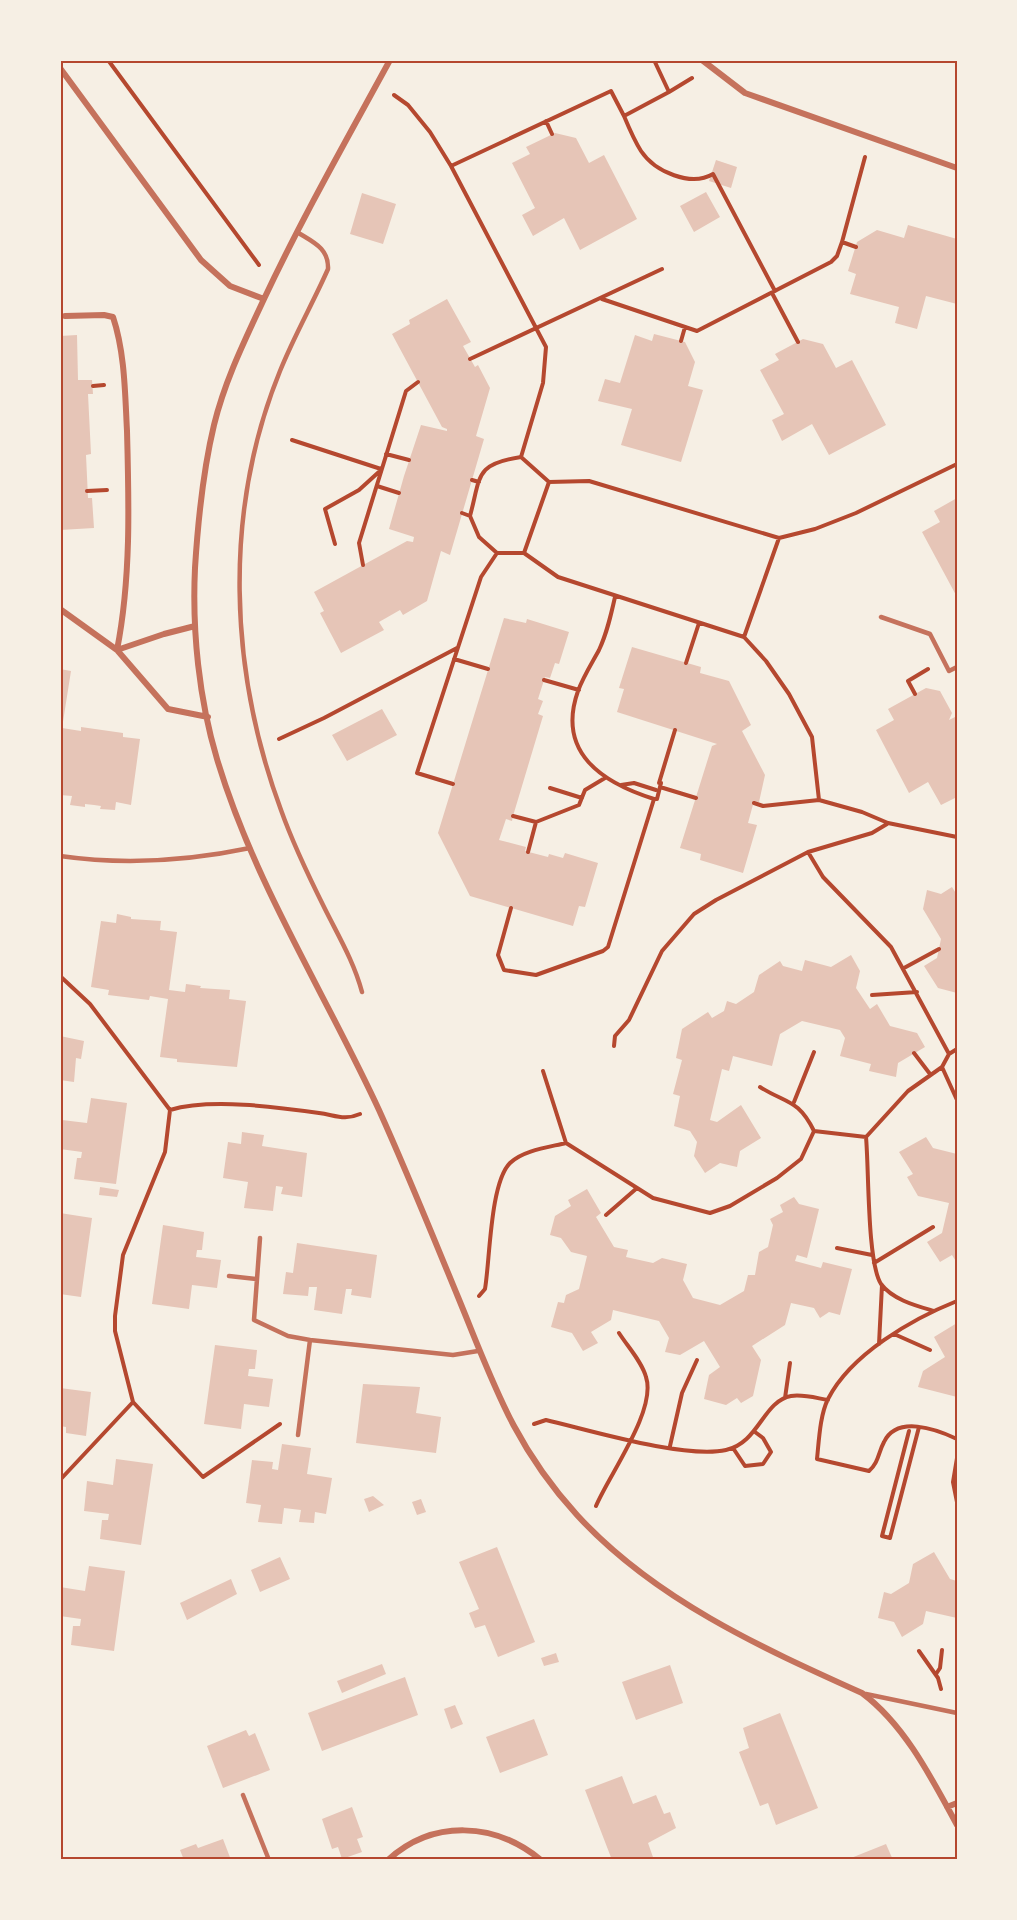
<svg xmlns="http://www.w3.org/2000/svg" width="1017" height="1920" viewBox="0 0 1017 1920" font-family="Helvetica,sans-serif">
<rect width="100%" height="100%" fill="#f6efe4"/>
<!-- building -->
<path fill="#e6c5b7" d="M555,133L576,138L589,163L604,155L637,219L580,250L564,218L533,236L522,215L535,208L512,163L530,154L526,147Z
M716,160L737,167L731,188L709,181Z
M706,192L720,217L694,232L680,206Z
M362,193L396,204L383,244L350,234Z
M908,225L957,239V304L926,296L917,329L895,323L899,307L850,294L856,274L848,271L857,242L877,230L904,238Z
M447,299L471,342L463,346L475,367L478,365L490,388L476,436L484,439L450,555L441,551L427,601L403,615L400,610L379,622L384,630L341,653L320,613L324,611L314,592L407,541L413,542L414,537L389,529L404,476L421,425L447,431V429L442,427L392,334L410,324L409,320Z
M654,334L685,342L695,362L688,386L703,390L681,462L621,445L632,409L598,401L605,379L620,383L635,335L652,341Z
M77,335L78,380H92L93,394H88L91,454L86,455L88,498H92L94,528L60,530V336Z
M803,339L823,344L836,368L852,360L886,425L829,455L812,424L782,441L772,420L784,414L760,370L779,360L775,354Z
M957,498V597L922,532L940,522L934,511Z
M504,618L526,623L527,619L569,632L559,664L555,663L550,678L545,677L538,699L543,701L538,714L543,716L513,816L512,821L506,819L499,840L526,847L525,851L548,857L549,854L563,858L565,853L598,863L585,907L579,906L573,926L470,896L438,833Z
M632,647L701,667L700,673L729,681L751,725L742,731L765,775L759,802L754,801L748,823L757,825L743,873L700,860L701,854L680,848L712,746L717,744L617,712L624,689L619,688Z
M60,669L71,671L62,728L81,731V727L123,733V737L140,739L131,805L116,802L115,810L100,809L101,806L94,805L85,804V807L70,805L72,796L60,795L62,736H60Z
M926,688L940,691L952,713L949,720L957,716V797L941,805L928,782L909,793L876,730L894,720L888,709Z
M382,709L397,735L347,761L332,735Z
M952,887L957,895V993L938,988L924,966L937,958L941,939L923,909L927,890L941,894Z
M117,914L131,917V919L161,921L160,930L177,932L169,990L185,992L186,984L201,986L200,988L230,990L229,999L246,1001L237,1067L177,1062V1059L160,1057L168,999L150,996L149,1000L108,995L109,990L91,987L101,921L116,923Z
M851,955L860,971L856,988L870,1009L877,1004L890,1026L917,1033L925,1047L898,1063L896,1077L869,1071L871,1064L840,1056L845,1038L840,1030L802,1021L780,1034L772,1066L733,1056L729,1071L722,1069L710,1120L717,1122L741,1105L761,1138L740,1151L737,1167L720,1163L705,1173L694,1156L697,1142L690,1131L674,1126L680,1096L673,1094L682,1060L676,1058L682,1029L708,1012L712,1018L724,1011L727,1001L736,1004L754,992L759,975L780,961L783,966L802,971L805,960L831,967Z
M60,1036L84,1041L81,1059L76,1058L74,1082L60,1080Z
M91,1098L127,1103L116,1184L74,1179L77,1158H81L82,1152L60,1149L62,1120L87,1123Z
M242,1132L264,1135L262,1146L307,1153L302,1197L281,1194L283,1187L276,1186L273,1211L244,1208L248,1182L223,1178L228,1142L241,1144Z
M926,1137L933,1148L957,1154V1263L952,1255L940,1262L927,1242L942,1233L949,1203L918,1196L907,1177L913,1174L899,1152Z
M100,1187L119,1190L117,1197L99,1195Z
M587,1189L601,1213L596,1217L614,1247L628,1250L626,1257L653,1263L662,1258L687,1264L683,1280L693,1298L720,1305L744,1291L748,1275H755L759,1252L768,1247L773,1225L770,1219L783,1212L780,1205L794,1197L799,1204L819,1209L807,1258L797,1255L795,1261L821,1268L823,1262L852,1269L840,1315L829,1312L820,1318L814,1308L791,1303L785,1325L752,1346L761,1360L753,1396L741,1403L737,1398L726,1405L704,1399L709,1375L720,1367L704,1341L680,1355L665,1352L669,1338L659,1321L613,1310L611,1320L591,1332L598,1343L583,1351L572,1333L551,1327L558,1302L564,1303L566,1295L579,1289L587,1256L571,1252L561,1238L550,1235L555,1216L571,1206L568,1200Z
M60,1213L92,1218L81,1297L60,1294Z
M163,1225L204,1232L202,1250H197L196,1257L221,1260L217,1288L192,1285L189,1309L152,1304Z
M297,1243L377,1255L371,1298L351,1295L352,1289H346L342,1314L314,1310L317,1287H309L308,1296L283,1294L286,1272L293,1273Z
M957,1323V1397L918,1387L923,1371L945,1357L934,1337Z
M215,1345L257,1350L255,1369H249L248,1376L273,1379L269,1407L244,1404L241,1429L204,1424Z
M363,1384L420,1387L416,1413L441,1417L436,1453L356,1443Z
M60,1388L91,1392L86,1436L66,1433V1427L60,1426Z
M282,1444L311,1448L307,1474L332,1478L326,1514L315,1512L314,1523L299,1522L301,1510L284,1508L282,1524L258,1522L261,1505L246,1503L252,1460L273,1462L272,1469L278,1470Z
M116,1459L153,1464L141,1545L100,1539L102,1520H108L109,1514L84,1511L87,1481L113,1485Z
M373,1496L384,1505L369,1512L364,1499Z
M421,1499L426,1512L417,1515L412,1502Z
M497,1547L535,1642L498,1657L485,1625L475,1628L469,1613L479,1609L459,1562Z
M934,1552L950,1579L957,1581V1618L926,1611L923,1624L902,1637L894,1622L878,1618L884,1592L891,1594L909,1583L913,1564Z
M280,1557L290,1579L260,1592L251,1570Z
M89,1566L125,1571L114,1651L71,1645L73,1626H80L81,1619L60,1616V1587L85,1591Z
M231,1579L237,1594L187,1620L180,1603Z
M556,1653L559,1662L544,1666L541,1658Z
M382,1664L386,1674L342,1693L337,1681Z
M670,1665L683,1703L636,1720L622,1682Z
M405,1677L418,1715L322,1751L308,1713Z
M455,1705L463,1724L451,1729L444,1709Z
M780,1713L818,1808L776,1825L768,1803L760,1806L739,1752L749,1748L743,1728Z
M534,1719L548,1755L500,1773L486,1737Z
M246,1730L249,1736L255,1733L270,1770L223,1788L207,1746Z
M622,1776L633,1804L656,1795L664,1814L670,1812L676,1828L648,1843L654,1860H612L585,1790Z
M352,1807L363,1837L357,1839L362,1852L342,1859L338,1847L332,1849L322,1819Z
M223,1839L231,1860H184L180,1850L196,1844L198,1848Z
M886,1844L893,1860H846Z"/>
<g fill="none" stroke-linecap="round" stroke-linejoin="round">
<!-- path -->
<path stroke="#b5482f" stroke-width="4" d="M108,60L259,265
M669,92L692,78
M394,95L408,105L430,132L451,166L546,347L543,383L521,457L549,482L589,481L779,538L815,529L856,513L957,464
M624,116C629,128 634,140 641,151C655,172 691,187 713,174L775,291
M546,121L552,134
M451,166L611,91L624,116L669,92L654,60
M842,242L856,247
M772,293L798,342
M602,299L697,331L831,262L837,256L842,242L865,157
M681,341L685,327
M470,359L662,269
M93,386L104,385
M292,440L381,469
M386,454L409,460
M472,480L479,482
M377,486L399,493
M87,491L107,490
M462,513L470,516
M335,544L325,509L359,490L381,470
M497,553L479,537L470,516C481,475 475,464 521,457
M524,553L549,482
M363,565L359,543L406,391L418,382
M615,597C611,615 607,633 599,650C592,663 583,677 578,691C556,753 603,783 654,799
M744,637L779,538
M454,659L488,669
M686,663L699,623
M544,680L579,690
M915,694L908,681L928,669
M279,739L324,718L457,648
M453,784L417,773L481,577L497,553H524L558,577L744,637L766,661L789,694L812,737L819,800L862,812L888,823L957,837
M621,785L634,783L656,790
M660,787L696,798
M550,788L582,798
M754,803L763,806L819,800
M513,816L536,822L579,805L585,790L605,778
M528,852L536,822
M808,852L823,877L891,947L949,1054L942,1067L908,1091L866,1137
M511,908L498,955L504,970L536,975L603,951L608,947L654,799H657L661,783H659L675,730
M904,968L939,949
M60,976L90,1004L170,1110L165,1152L123,1255L115,1316V1331L133,1402L203,1477L280,1424
M872,995L917,992
M614,1046L615,1036L629,1020L662,951L694,914L716,900L808,852L872,833L887,824
M914,1053L930,1074
M949,1054L957,1049
M942,1067L957,1100
M543,1071L566,1143
M760,1087C787,1104 798,1099 814,1131
M794,1102L814,1052
M170,1110C210,1098 277,1107 319,1113C335,1115 344,1121 360,1114
M606,1215L637,1188
M837,1248L872,1255
M874,1263L933,1227
M479,1296L485,1289C490,1260 490,1183 510,1163C523,1150 550,1147 566,1143L653,1198L710,1213L730,1206L777,1178L801,1159L814,1131L866,1137C869,1169 867,1262 881,1284C893,1300 917,1306 934,1311
M957,1301C912,1319 851,1354 828,1399C820,1415 819,1440 817,1459L869,1471C879,1462 878,1453 884,1442C897,1415 936,1429 957,1439
M894,1334L930,1350
M879,1344L882,1285
M785,1398L790,1363
M534,1424L546,1420C589,1430 684,1459 726,1450C759,1443 763,1401 791,1396C803,1394 816,1398 828,1400
M909,1431L882,1536L890,1538L919,1427
M670,1446L682,1393L697,1360
M733,1448L745,1466L763,1464L771,1452L763,1438L755,1432
M957,1458L953,1482L957,1502
M60,1480L133,1402
M596,1506C609,1475 657,1410 646,1377C642,1362 628,1347 619,1333
M919,1651L938,1678L941,1689
M936,1674L940,1668L942,1650"/>
<!-- service -->
<path stroke="#c5725c" stroke-width="4.5" d="M297,232C313,242 329,248 328,269C313,303 294,336 280,371C223,511 229,670 281,810C293,844 309,877 325,909C339,937 354,962 362,992
M881,617L930,634L949,671L957,667
M60,856C123,865 188,861 250,848
M260,1238L254,1320L288,1336L310,1340
M229,1276L257,1279
M298,1435L310,1340L453,1355L478,1351
M866,1694L957,1713
M243,1795L269,1860"/>
<!-- minor -->
<path stroke="#c5725c" stroke-width="6" d="M390,60C347,139 302,218 264,299C245,340 225,380 214,425C203,471 198,520 195,568C192,631 199,699 217,759C254,883 325,993 379,1110C407,1172 432,1234 458,1297C493,1382 513,1445 577,1515C654,1599 760,1647 862,1693C905,1725 932,1779 957,1825
M702,60L745,93L957,168
M60,68L201,260L230,286L264,299
M65,316L104,315L113,317C125,353 125,394 127,431C129,504 131,579 117,650
M60,609L117,650L168,709L208,717
M117,650L164,634L195,626
M947,1807L957,1803
M388,1860C433,1819 495,1822 541,1860"/>
</g>
<!-- border -->
<rect width="1017" height="1920" fill="none" stroke="#f6efe4" stroke-width="123"/>
<rect x="62" y="62" width="894" height="1796" fill="none" stroke="#b5482f" stroke-width="2"/>
</svg>
